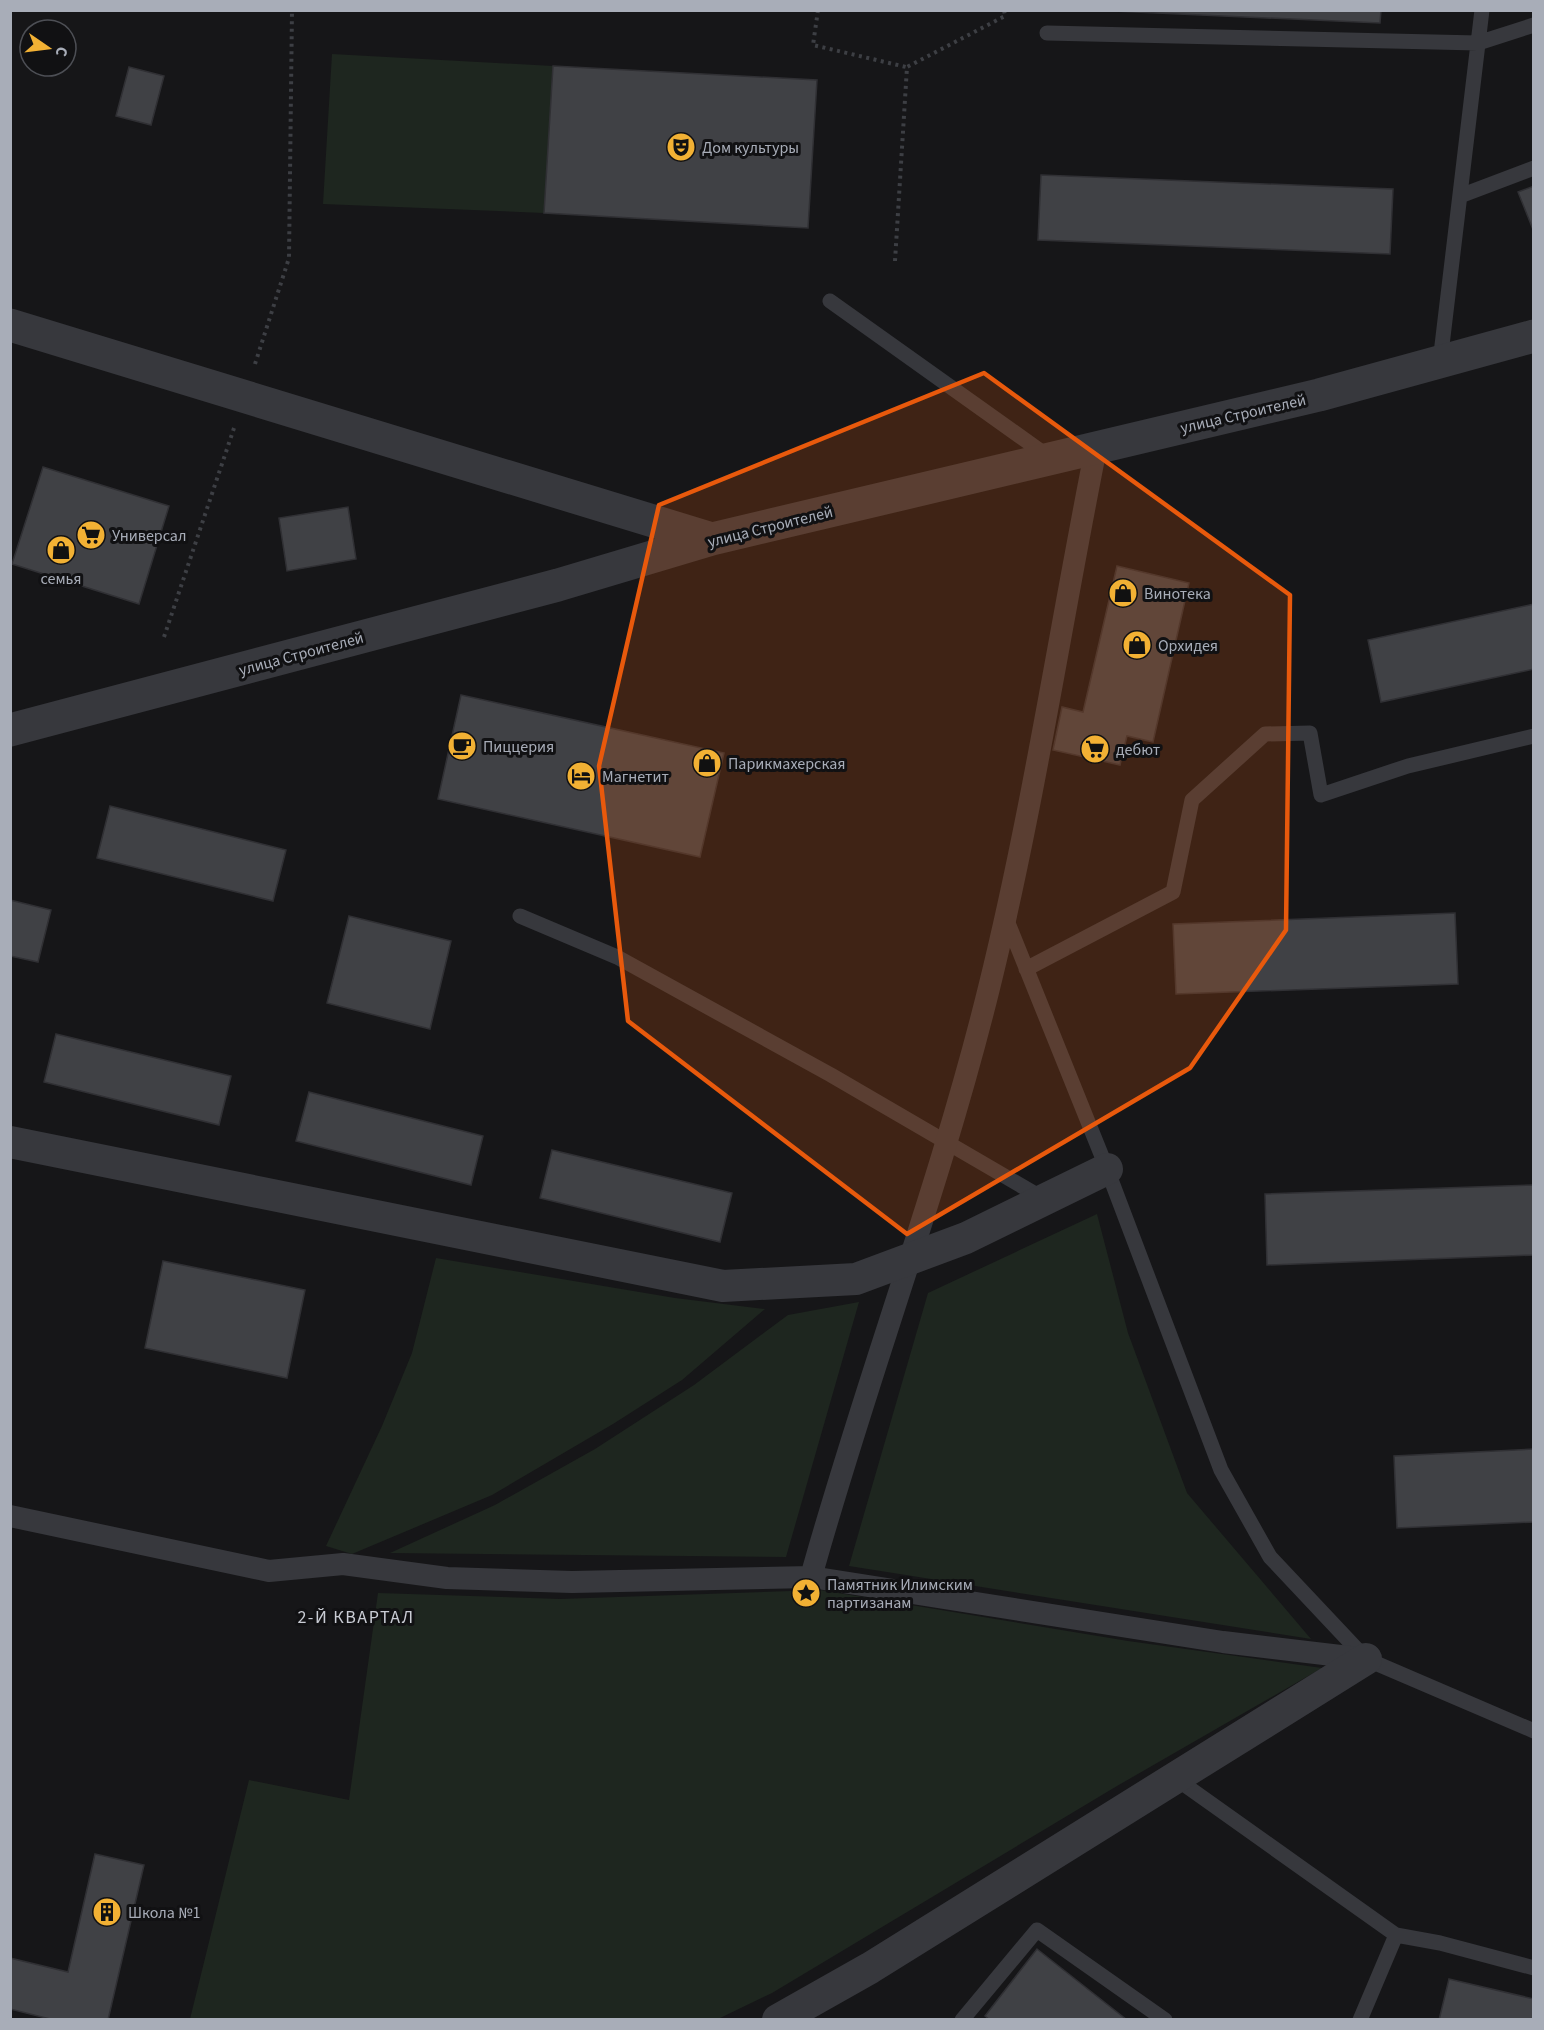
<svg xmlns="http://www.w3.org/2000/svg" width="1544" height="2030" viewBox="0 0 1544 2030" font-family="'Source Sans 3',sans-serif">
<rect width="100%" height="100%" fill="#161618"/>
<!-- green -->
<path fill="#1e261f" d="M332,54L553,66L544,213L323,204Z
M1097,1214L1128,1333L1187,1493L1311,1639L849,1566L928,1293Z
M436,1258L675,1298L765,1309L682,1380L613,1424L492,1495L352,1554L326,1546L382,1426L412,1353Z
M859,1302L786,1557L390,1553L495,1505L595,1449L694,1385L788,1315Z
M820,1590L1128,1641L1322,1668L1117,1786L772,1993L718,2019H190L249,1780L349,1800L378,1593L560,1599Z"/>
<!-- building -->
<path fill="#404145" stroke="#303034" stroke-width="1.5" d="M1091,10H1381L1380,23Z
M553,66L817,80L808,228L544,213Z
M129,67L164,76L151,125L116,116Z
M1041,175L1393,189L1390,254L1038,240Z
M1534,186V232L1518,192Z
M43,467L169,506L139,604L12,564Z
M348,507L356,559L287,571L279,518Z
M1117,566L1189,583L1153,742L1127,736L1120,765L1053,750L1062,707L1083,712Z
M1534,604V669L1381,702L1368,640Z
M461,695L724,753L700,857L438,799Z
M110,806L286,850L273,901L97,858Z
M10,900L51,910L38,962L10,956Z
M1455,913L1458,984L1176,994L1173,924Z
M349,916L451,941L430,1029L327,1003Z
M56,1034L231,1076L219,1125L44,1082Z
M309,1092L483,1136L471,1185L296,1141Z
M552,1150L732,1193L720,1242L540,1198Z
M1534,1185V1255L1267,1265L1265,1194Z
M163,1261L305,1290L287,1378L145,1348Z
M1534,1449V1522L1397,1528L1394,1456Z
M95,1854L144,1865L108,2020H54L10,2009V1958L68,1972Z
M1037,1949L1127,2020H990L985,2016Z
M1449,1979L1534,1999V2020H1439Z"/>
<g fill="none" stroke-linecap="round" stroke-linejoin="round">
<!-- path -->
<path stroke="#3d3f44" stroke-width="4" stroke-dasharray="3 4.5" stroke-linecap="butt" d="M818,10L813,45L906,67
M895,261L907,67L1005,16L1004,10
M255,364L289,258L292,10
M164,637L234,428"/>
<!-- service -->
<path stroke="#37383d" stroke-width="15" d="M1047,33L1478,43L1534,25
M1460,196L1534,168
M830,301L1049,457
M1440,362L1482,10
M520,916L617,957L831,1075L1044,1199
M1006,918L1107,1169L1221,1470L1270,1557L1366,1659L1534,1731
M1026,969L1173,892L1192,800L1265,734L1310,733L1321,795L1408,766L1534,736
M1175,1778L1396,1935L1440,1943L1534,1968
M962,2020L1037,1930L1165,2020
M1360,2020L1396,1935"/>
<!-- pedestrian -->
<path stroke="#37383d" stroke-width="22" d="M1096,448C1060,628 1033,810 989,988C940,1187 866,1379 811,1577L1223,1642L1366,1659
M10,1516L269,1571L343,1564L447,1578L572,1582L811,1577"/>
<!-- minor -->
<path stroke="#37383d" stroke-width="32" d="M10,1142L723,1286L856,1279L966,1238L1107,1169
M778,2020L870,1968L1366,1659"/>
<!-- tertiary -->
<path stroke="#37383d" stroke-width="33" d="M10,325L712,539
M10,730L558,585L712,539L1319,395L1534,336"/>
</g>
<!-- marked area -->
<path fill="#e8590c" fill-opacity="0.2" stroke="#e8590c" stroke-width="4.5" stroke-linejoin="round" d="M984,373L1290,595L1286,930L1190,1068L907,1234L628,1021L599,766L659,505Z"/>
<!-- icons -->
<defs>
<g id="theatre-disc" transform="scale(1.5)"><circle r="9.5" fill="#f2b134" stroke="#111113"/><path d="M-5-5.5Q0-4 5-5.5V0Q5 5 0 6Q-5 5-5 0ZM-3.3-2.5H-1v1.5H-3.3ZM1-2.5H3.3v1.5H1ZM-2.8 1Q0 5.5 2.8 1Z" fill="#111"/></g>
<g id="supermarket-disc" transform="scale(1.5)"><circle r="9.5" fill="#f2b134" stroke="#111113"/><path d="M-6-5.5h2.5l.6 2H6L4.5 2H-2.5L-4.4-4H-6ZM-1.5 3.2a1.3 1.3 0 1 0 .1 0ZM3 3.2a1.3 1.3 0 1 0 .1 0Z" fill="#111"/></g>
<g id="shop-disc" transform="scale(1.5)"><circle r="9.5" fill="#f2b134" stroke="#111113"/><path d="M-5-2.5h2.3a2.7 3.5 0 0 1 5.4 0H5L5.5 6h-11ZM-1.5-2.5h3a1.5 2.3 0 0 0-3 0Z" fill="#111"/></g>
<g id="cafe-disc" transform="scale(1.5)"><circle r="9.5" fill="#f2b134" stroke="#111113"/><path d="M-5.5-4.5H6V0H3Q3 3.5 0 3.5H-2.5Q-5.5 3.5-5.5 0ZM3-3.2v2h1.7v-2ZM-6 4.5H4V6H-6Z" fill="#111"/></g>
<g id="hotel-disc" transform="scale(1.5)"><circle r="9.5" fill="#f2b134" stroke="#111113"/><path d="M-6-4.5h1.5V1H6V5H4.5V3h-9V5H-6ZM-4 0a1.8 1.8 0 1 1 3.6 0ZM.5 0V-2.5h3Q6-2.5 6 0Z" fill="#111"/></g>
<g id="sight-disc" transform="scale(1.5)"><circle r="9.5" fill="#f2b134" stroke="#111113"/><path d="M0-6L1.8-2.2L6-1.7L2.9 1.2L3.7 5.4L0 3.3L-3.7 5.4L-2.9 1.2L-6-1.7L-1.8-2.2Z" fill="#111"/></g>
<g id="building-disc" transform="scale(1.5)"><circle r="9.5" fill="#f2b134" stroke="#111113"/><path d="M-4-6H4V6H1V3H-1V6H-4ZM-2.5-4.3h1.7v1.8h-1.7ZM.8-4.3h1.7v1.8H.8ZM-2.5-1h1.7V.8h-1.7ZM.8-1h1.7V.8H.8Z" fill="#111"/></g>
</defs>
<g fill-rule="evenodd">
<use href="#theatre-disc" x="681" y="147"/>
<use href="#supermarket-disc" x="91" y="535"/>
<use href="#shop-disc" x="61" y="550"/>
<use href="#shop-disc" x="1123" y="593"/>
<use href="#shop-disc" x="1137" y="645"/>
<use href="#cafe-disc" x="462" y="746"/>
<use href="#supermarket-disc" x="1095" y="749"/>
<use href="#shop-disc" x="707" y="763"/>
<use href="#hotel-disc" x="581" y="776"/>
<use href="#sight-disc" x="806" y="1593"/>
<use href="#building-disc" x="107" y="1912"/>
</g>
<g text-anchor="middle" stroke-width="6" stroke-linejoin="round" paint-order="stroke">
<!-- poi labels -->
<g font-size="16" fill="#a8adb8" stroke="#111113" text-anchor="start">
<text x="702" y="153">Дом культуры</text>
<text x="112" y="541">Универсал</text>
<text x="61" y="584" text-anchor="middle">семья</text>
<text x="1144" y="599">Винотека</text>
<text x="1158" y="651">Орхидея</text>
<text x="483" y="752">Пиццерия</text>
<text x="1116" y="755">дебют</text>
<text x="728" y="769">Парикмахерская</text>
<text x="602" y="782">Магнетит</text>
<text x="827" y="1590">Памятник Илимским<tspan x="827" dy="18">партизанам</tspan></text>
<text x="128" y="1918">Школа №1</text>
</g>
<!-- street labels -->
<g font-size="16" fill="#a8adb8" stroke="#111113">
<text transform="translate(1243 413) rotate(-13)" y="6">улица Строителей</text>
<text transform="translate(770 526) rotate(-14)" y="6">улица Строителей</text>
<text transform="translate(301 653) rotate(-15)" y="6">улица Строителей</text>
</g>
<!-- neighbourhood labels -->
<g font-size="18" letter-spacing="1.5" fill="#c9ccd4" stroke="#111113">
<text x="356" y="1623">2-Й КВАРТАЛ</text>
</g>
</g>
<!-- border -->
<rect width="1544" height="2030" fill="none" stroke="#a8adb8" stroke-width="24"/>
<!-- north arrow -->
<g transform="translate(48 48) rotate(104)"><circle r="28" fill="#111113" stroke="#4d4f55" stroke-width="1.5"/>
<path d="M0-4.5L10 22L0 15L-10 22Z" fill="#f2b134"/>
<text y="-9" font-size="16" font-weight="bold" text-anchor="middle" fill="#a8adb8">С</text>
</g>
</svg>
